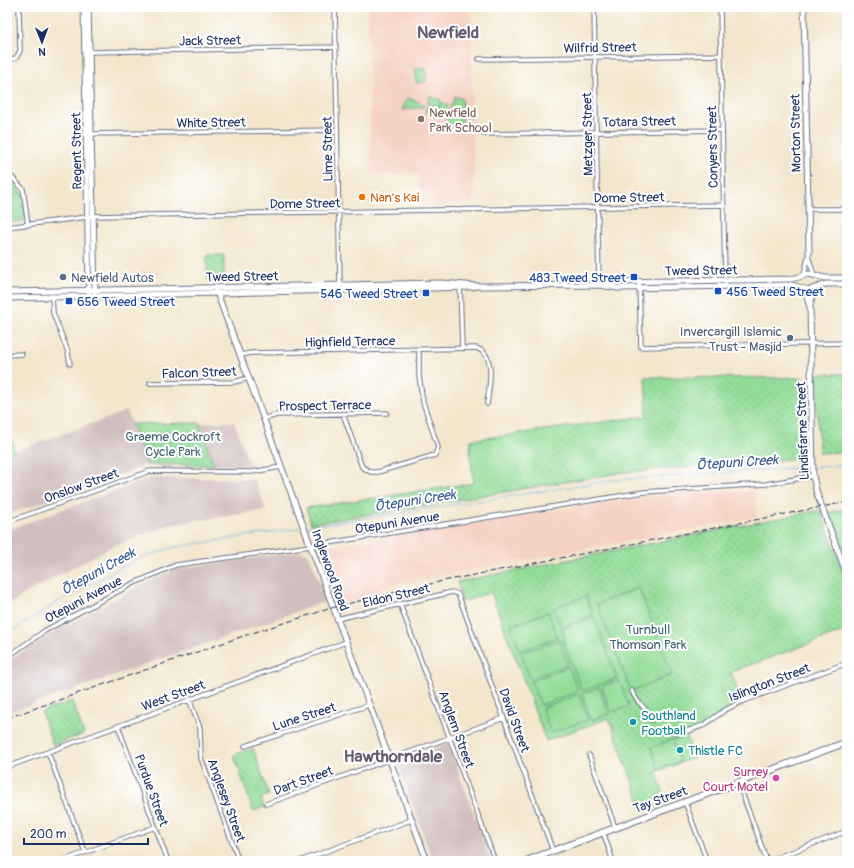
<svg xmlns="http://www.w3.org/2000/svg" width="854" height="868" viewBox="0 0 854 868" font-family="Pangolin,sans-serif">
<defs>
<pattern id="grass-tufts" width="24" height="20" patternUnits="userSpaceOnUse"><rect width="24" height="20" fill="#94dd99"/><path d="M3 7l-1-3M5 7V3M7 7l1-3M15 17l-1-3M17 17v-4M19 17l1-3" fill="none" stroke="#7fbe86"/></pattern>
<pattern id="park-dots" width="8" height="8" patternUnits="userSpaceOnUse"><rect width="8" height="8" fill="#94dd99"/><path d="M2 2h.1M6 6h.1" fill="none" stroke="#7fbe86" stroke-width="1.8" stroke-linecap="round"/></pattern>
</defs>
<rect width="100%" height="100%" fill="#fff"/>
<filter id="ink" filterUnits="userSpaceOnUse"><feTurbulence type="fractalNoise" baseFrequency=".025" numOctaves="2"/><feDisplacementMap in="SourceGraphic" scale="8" xChannelSelector="R" yChannelSelector="G"/><feConvolveMatrix kernelMatrix="1 2 1 2 8 2 1 2 1" color-interpolation-filters="sRGB"/></filter>
<filter id="wash" filterUnits="userSpaceOnUse"><feTurbulence type="fractalNoise" baseFrequency=".012" numOctaves="4" result="noise"/><feDisplacementMap in="SourceGraphic" scale="16" xChannelSelector="R" yChannelSelector="G"/><feGaussianBlur stdDeviation="0.9" result="paint"/><feColorMatrix in="noise" values="0 0 0 0 0 0 0 0 0 0 0 0 0 0 0 0 0 1.4 0 .05"/><feComposite in="paint" operator="in"/></filter>
<g filter="url(#wash)">
<rect width="100%" height="100%" fill="#f3e6cd"/>
<!-- built -->
<path fill="#f6d2c5" d="M368,7H471L474,205L419,206V174L371,175Z
M755,490L756,517L382,587V591L345,602L343,598L336,599L317,548L648,496Z"/>
<!-- industrial -->
<path fill="#d1bfbf" d="M127,411L147,465L7,515V454Z
M234,422L250,466L214,465L199,423Z
M150,478L254,479L266,510L169,525L113,546L24,594L7,606V530Z
M303,551L309,555L327,601L7,713V662L51,633L142,584L176,569Z
M448,743L491,861H433L426,842L397,762Z"/>
<!-- grass -->
<path fill="url(#grass-tufts)" stroke="#58867c" d="M7,430L15,451L7,454Z"/>
<!-- park -->
<path fill="url(#park-dots)" stroke="#58867c" d="M455,96L462,99V129L444,123Z
M407,98L424,104L423,107L402,110Z
M7,179C24,180 26,208 24,221L7,223Z
M207,255H224V279H207Z
M816,374H847V452L819,453Z
M645,377L803,378L806,458L625,472L311,524L306,508L474,483L470,454L471,440L647,416Z
M199,423L214,465H147L132,424Z
M847,509V561L829,512Z
M820,510L847,583V630L731,672L743,706L728,711L708,727L687,736L694,758L656,772L667,803L643,811L609,718L546,741L491,592L463,602L457,582Z
M72,701L84,734L53,745L41,712Z
M253,748L269,795L261,798L264,807L253,811L234,755Z"/>
<!-- pitch -->
<path fill="#94dd99" stroke="#58867c" d="M416,69H426V82L416,83Z
M430,96L441,100L439,107L428,103Z
M441,102L448,105L444,116L437,114Z
M427,105L438,109L436,115L425,112Z
M639,588L672,675L631,691L597,604Z
M586,596L593,615L561,627L554,608Z
M548,612L557,637L520,651L511,626Z
M594,617L617,678L582,691L562,639L565,638L562,629Z
M559,640L568,665L530,678L521,653Z
M569,667L578,691L541,705L531,681Z
M619,680L629,706L611,712L602,687Z
M599,687L609,714L591,720L582,694Z
M579,694L588,719L551,733L542,708Z
M673,739L680,762L659,769L651,748Z"/>
<g fill="none" stroke-linecap="round" stroke-linejoin="round">
<!-- stream -->
<path stroke="#6eb1e3" stroke-width="1" d="M814,467L847,465
M306,527L615,480L811,467
M7,634L56,603L139,558L175,547L301,528"/>
</g>
</g>
<g filter="url(#ink)">
<g fill="none" stroke-linecap="round" stroke-linejoin="round">
<!-- street casing -->
<g stroke="#676f85" stroke-width="5.5">
<path id="street" d="M335,7L340,287
M594,7L599,285
M720,7L725,281
M89,52L335,47
M479,59L721,55
M7,61L16,58L20,51L19,7
M90,134L337,130
M484,134L722,130
M7,172L23,189L28,225
M808,209H847
M7,227L95,216L723,205
M809,259L814,275
M804,275L809,253
M639,282L641,347L847,343
M460,285L462,348
M52,296L53,313L68,352L70,364
M7,355L22,354
M240,355L252,353L476,348C497,354 489,387 487,404
M150,383L234,382L249,378
M343,414L362,467L371,472H378L435,455L438,447L423,402L419,376V350
M263,419L277,415L387,413
M7,522L150,471L252,472L281,467
M400,604L495,861
M337,619L452,592L458,594L553,851
M7,657L46,630L132,584L176,565L310,546L644,492L766,484L813,476
M632,691C637,705 648,707 651,720
M189,699L200,728L201,758L239,861
M118,726L168,861
M679,734L704,725L725,710L741,702L847,663
M245,746L369,705
M48,752L85,852
M589,755L615,827
M7,767L346,642
M738,782L767,861
M685,802L707,861
M266,804L504,718
M603,832L613,861
M62,861L155,827
M300,861L411,820
M768,861L847,831"/>
</g>
<!-- secondary casing -->
<g stroke="#676f85" stroke-width="7">
<path id="secondary" d="M84,7L89,293
M88,7L95,292
M804,7L809,253
M602,285L613,282L792,279L809,274L825,278H847
M215,287L427,861
M805,289L809,304
M814,289L810,305L813,476L817,494L847,575
M7,292L441,283L478,286L599,285L618,288L791,285L809,290L826,284H847
M7,298L473,287"/>
</g>
<!-- highway casing -->
<g stroke="#676f85" stroke-width="8">
<path id="highway" d="M526,861L847,742"/>
</g>
<!-- street -->
<use href="#street" stroke="#fff" stroke-width="3.5"/>
<!-- secondary -->
<use href="#secondary" stroke="#fff" stroke-width="5"/>
<!-- highway -->
<use href="#highway" stroke="#fff" stroke-width="6"/>
<!-- rail -->
<path stroke="#1b2f5e" stroke-width="1" stroke-dasharray="6 3" stroke-linecap="butt" d="M7,718L249,634L338,606L443,581L847,502"/>
</g>
</g>
<!-- markers -->
<circle fill="#8d6e63" stroke="#fff" stroke-width="1.5" cx="421" cy="119" r="4"/>
<circle fill="#e8710a" stroke="#fff" stroke-width="1.5" cx="362" cy="197" r="4"/>
<g fill="#5c6f8a" stroke="#fff" stroke-width="1.5">
<circle cx="63" cy="277" r="4"/>
<circle cx="790" cy="338" r="4"/>
</g>
<g fill="#1a4fb4" stroke="#fff" stroke-width="1.5">
<rect x="630" y="273" width="8" height="8" rx="2"/>
<rect x="714" y="287" width="8" height="8" rx="2"/>
<rect x="422" y="289" width="8" height="8" rx="2"/>
<rect x="65" y="297" width="8" height="8" rx="2"/>
</g>
<g fill="#0f9aa8" stroke="#fff" stroke-width="1.5">
<circle cx="633" cy="722" r="4"/>
<circle cx="680" cy="750" r="4"/>
</g>
<circle fill="#d1479c" stroke="#fff" stroke-width="1.5" cx="776" cy="778" r="4"/>
<g text-anchor="middle" stroke-width="4" stroke-linejoin="round" paint-order="stroke">
<!-- street labels -->
<g font-size="13" fill="#1b2f5e" stroke="#fff">
<text transform="translate(210 40) rotate(-1)" y="5">Jack Street</text>
<text transform="translate(600 47) rotate(-1)" y="5">Wilfrid Street</text>
<text transform="translate(639 121) rotate(-1)" y="5">Totara Street</text>
<text transform="translate(211 122) rotate(-1)" y="5">White Street</text>
<text transform="translate(795 133) rotate(-91)" y="5">Morton Street</text>
<text transform="translate(587 134) rotate(-91)" y="5">Metzger Street</text>
<text transform="translate(712 147) rotate(-91)" y="5">Conyers Street</text>
<text transform="translate(327 149) rotate(-91)" y="5">Lime Street</text>
<text transform="translate(76 151) rotate(-91)" y="5">Regent Street</text>
<text transform="translate(629 197) rotate(-1)" y="5">Dome Street</text>
<text transform="translate(305 203) rotate(-1)" y="5">Dome Street</text>
<text transform="translate(701 270) rotate(-1)" y="5">Tweed Street</text>
<text transform="translate(242 276) rotate(-1)" y="5">Tweed Street</text>
<text transform="translate(350 341) rotate(-1)" y="5">Highfield Terrace</text>
<text transform="translate(199 372) rotate(-2)" y="5">Falcon Street</text>
<text transform="translate(325 405) rotate(-1)" y="5">Prospect Terrace</text>
<text transform="translate(802 431) rotate(-92)" y="5">Lindisfarne Street</text>
<text transform="translate(81 485) rotate(-20)" y="5">Onslow Street</text>
<text transform="translate(397 522) rotate(-9)" y="5">Otepuni Avenue</text>
<text transform="translate(331 570) rotate(70)" y="5">Inglewood Road</text>
<text transform="translate(396 595) rotate(-13)" y="5">Eldon Street</text>
<text transform="translate(83 599) rotate(-28)" y="5">Otepuni Avenue</text>
<text transform="translate(769 682) rotate(-21)" y="5">Islington Street</text>
<text transform="translate(173 695) rotate(-20)" y="5">West Street</text>
<text transform="translate(304 716) rotate(-18)" y="5">Lune Street</text>
<text transform="translate(515 720) rotate(70)" y="5">David Street</text>
<text transform="translate(457 729) rotate(70)" y="5">Anglem Street</text>
<text transform="translate(303 780) rotate(-20)" y="5">Dart Street</text>
<text transform="translate(152 790) rotate(70)" y="5">Purdue Street</text>
<text transform="translate(660 799) rotate(-20)" y="5">Tay Street</text>
<text transform="translate(227 800) rotate(70)" y="5">Anglesey Street</text>
</g>
<!-- education labels -->
<g font-size="13" fill="#785e54" stroke="#fff" text-anchor="start">
<text x="429" y="117">Newfield<tspan x="429" dy="15">Park School</tspan></text>
</g>
<!-- food labels -->
<g font-size="13" fill="#c56008" stroke="#fff" text-anchor="start">
<text x="370" y="202">Nan's Kai</text>
</g>
<!-- service labels -->
<g font-size="13" fill="#4e5e75" stroke="#fff" text-anchor="start">
<text x="71" y="282">Newfield Autos</text>
<text x="782" y="336" text-anchor="end">Invercargill Islamic<tspan x="782" dy="15">Trust - Masjid</tspan></text>
</g>
<!-- transit labels -->
<g font-size="13" fill="#164399" stroke="#fff" text-anchor="end">
<text x="626" y="282">483 Tweed Street</text>
<text x="726" y="296" text-anchor="start">456 Tweed Street</text>
<text x="418" y="298">546 Tweed Street</text>
<text x="77" y="306" text-anchor="start">656 Tweed Street</text>
</g>
<!-- park labels -->
<g font-size="13" fill="#3f6370" stroke="#fff">
<text x="173" y="441">Graeme Cockroft<tspan x="173" dy="15">Cycle Park</tspan></text>
<text x="648" y="634">Turnbull<tspan x="648" dy="15">Thomson Park</tspan></text>
</g>
<!-- culture labels -->
<g font-size="13" fill="#0d838f" stroke="#fff" text-anchor="start">
<text x="641" y="720">Southland<tspan x="641" dy="15">Football</tspan></text>
<text x="688" y="755">Thistle FC</text>
</g>
<!-- hotel labels -->
<g font-size="13" fill="#b23c85" stroke="#fff" text-anchor="end">
<text x="768" y="776">Surrey<tspan x="768" dy="15">Court Motel</tspan></text>
</g>
<!-- water labels -->
<g font-size="14" font-style="italic" fill="#385c8d" stroke="#fff">
<text transform="translate(737 462) rotate(-4)" y="5">Ōtepuni Creek</text>
<text transform="translate(415 500) rotate(-9)" y="5">Ōtepuni Creek</text>
<text transform="translate(98 571) rotate(-29)" y="5">Ōtepuni Creek</text>
</g>
<!-- district labels -->
<g font-size="17" font-weight="bold" fill="#665b73" stroke="#fff">
<text x="448" y="38">Newfield</text>
<text x="393" y="762">Hawthorndale</text>
</g>
</g>
<!-- margin -->
<rect width="854" height="868" fill="none" stroke="#fff" stroke-width="24"/>
<!-- north arrow -->
<g transform="translate(42 42) rotate(179)" stroke="#ffffff" stroke-width="3" paint-order="stroke">
<path d="M0-3L7 15L0 10L-7 15Z" fill="#1b2f5e"/>
<text y="-6" font-size="11" font-weight="bold" text-anchor="middle" fill="#1b2f5e">N</text>
</g>
<!-- scale -->
<path d="M24 838v6h124v-6" fill="none" stroke="#1b2f5e" stroke-width="2"/>
<text x="30" y="838" font-size="12" fill="#1b2f5e" stroke="#ffffff" stroke-width="3" paint-order="stroke">200 m</text>
</svg>
